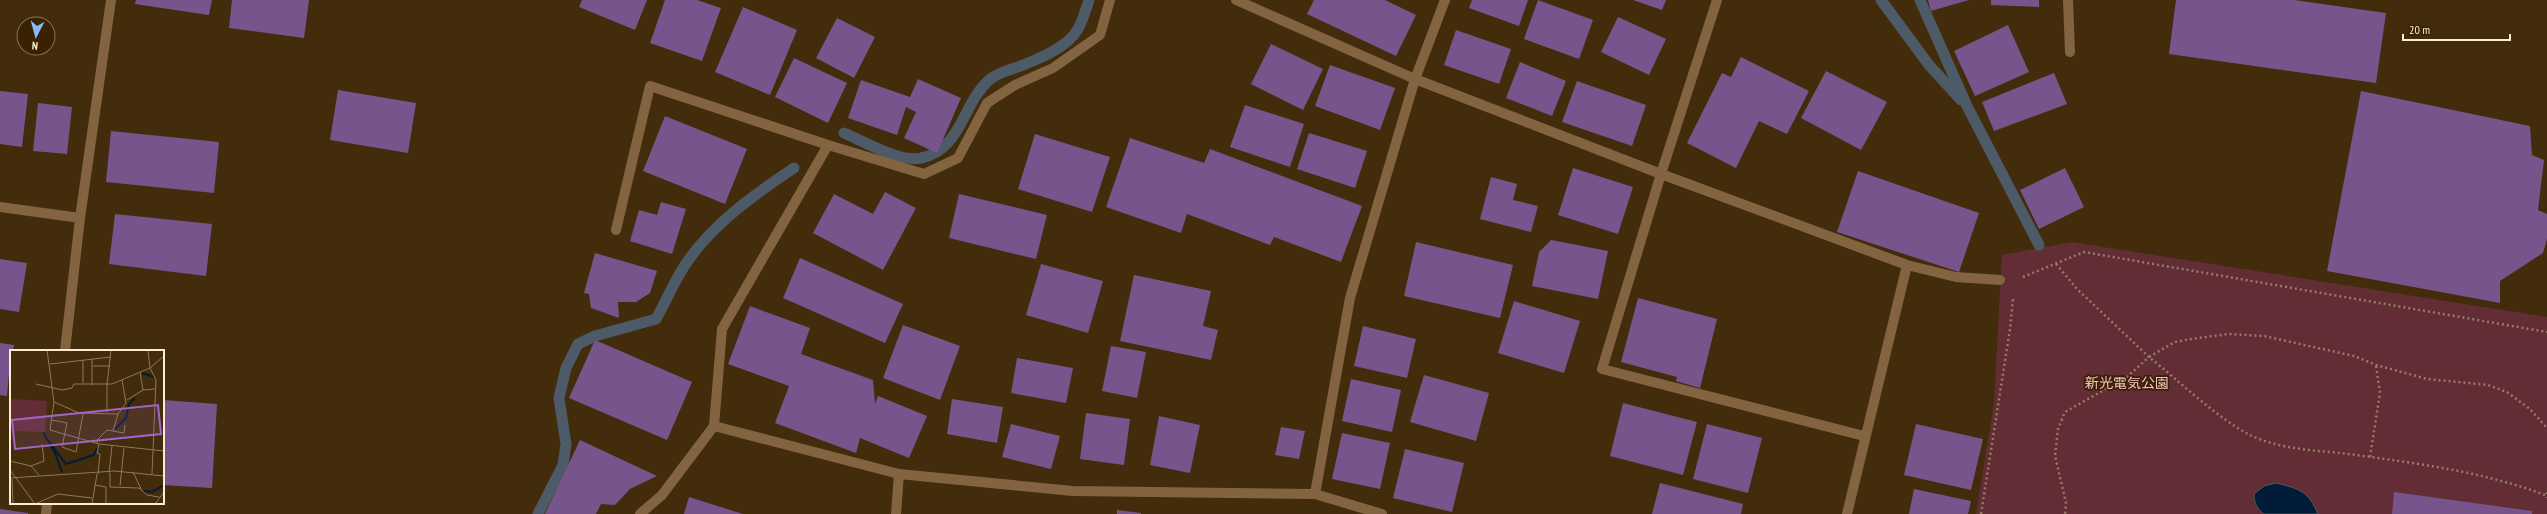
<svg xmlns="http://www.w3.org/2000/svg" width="2547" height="514" viewBox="0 0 2547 514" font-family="'PT Sans Narrow','Noto Sans JP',sans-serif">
<rect width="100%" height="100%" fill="#422c0b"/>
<!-- green -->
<path fill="#622d35" d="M2072,242L2547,317V514H1976L1994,403L2002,255Z"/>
<!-- water -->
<path fill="#011c39" stroke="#4d5a67" d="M2276,483C2300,489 2308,491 2318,514H2264C2257,509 2254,503 2254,494L2264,486Z"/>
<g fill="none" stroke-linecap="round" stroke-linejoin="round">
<!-- stream -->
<path stroke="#4d5a67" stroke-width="11" d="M1881,0L1929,65L1961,100
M1920,0L1967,106L2039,245
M844,133C863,141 900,163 921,158C961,150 962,105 988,81C995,74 1008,70 1018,67C1038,59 1067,48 1078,29C1083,20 1086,9 1089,0
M538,514L563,465L566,444L559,398L566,368L578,344L595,336L656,319C666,301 674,282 685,265C712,224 755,194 794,168"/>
</g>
<!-- building -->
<path fill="#77558c" d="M136,0H212L209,15L135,4Z
M232,0H309L304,38L229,28Z
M582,0H647L635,30L579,7Z
M665,0H697L721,8L702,61L650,43Z
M1314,0H1385L1416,15L1396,56L1307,14Z
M1472,0H1528L1519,26L1469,8Z
M1538,0L1593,20L1579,59L1524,39Z
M1633,0H1666L1662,10Z
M1928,0H1969L1931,11Z
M1991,0H2039V7L1991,5Z
M2176,0H2294L2386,13L2376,83L2169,54Z
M743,7L797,30L770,95L715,72Z
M1618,17L1666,39L1649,75L1601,52Z
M837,18L875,37L854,78L816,58Z
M2008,25L2029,72L1975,96L1954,51Z
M1456,30L1511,49L1499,84L1444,65Z
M1271,44L1323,69L1303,110L1251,84Z
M1741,57L1809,91L1787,134L1759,121L1736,168L1687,143L1722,73L1731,77Z
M794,58L847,83L828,123L775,97Z
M1520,62L1566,81L1552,116L1506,98Z
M1330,65L1395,88L1380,130L1315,106Z
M1826,71L1887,102L1861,150L1801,118Z
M2054,73L2067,104L1994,131L1982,102Z
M918,79L961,98L937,153L904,138L916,112L906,107L897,135L848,118L861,80L910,97Z
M1577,81L1646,105L1632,146L1562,122Z
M338,90L416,103L408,153L330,140Z
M0,91L28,94L22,147L0,144Z
M2361,91L2530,126L2532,155L2544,160L2538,210L2547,214V239L2543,253L2500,281V303L2327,271Z
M38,103L72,107L67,154L33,151Z
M1245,105L1304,124L1290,167L1230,147Z
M665,116L747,149L725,204L643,171Z
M111,131L219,142L214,193L106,182Z
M1309,133L1367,151L1355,188L1297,169Z
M1035,134L1110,157L1092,212L1018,189Z
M1130,138L1204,163L1210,149L1362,206L1341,262L1274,237L1270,245L1187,214L1181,233L1106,207Z
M1573,168L1633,187L1618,234L1558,215Z
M2065,168L2084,207L2039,229L2020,190Z
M1858,171L1979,213L1959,272L1837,232Z
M1491,177L1517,184L1513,200L1538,206L1531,232L1480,219Z
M885,192L916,208L883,270L813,233L834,194L873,214Z
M959,194L1047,215L1036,259L949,238Z
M661,202L686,209L672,254L630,241L639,210L657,215Z
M115,214L212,224L206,276L109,264Z
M1551,240L1608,251L1598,299L1532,286L1539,252Z
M1416,242L1513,265L1500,318L1404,296Z
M595,253L657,271L650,293L636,302H618L619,318L591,308L589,294L584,293Z
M800,258L903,304L885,343L783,298Z
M0,259L27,263L19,312L0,309Z
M1041,264L1103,281L1088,333L1026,315Z
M1134,275L1211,291L1203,326L1218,330L1211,360L1120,341Z
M1638,298L1717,319L1700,388L1676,381L1677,377L1621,362Z
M1514,301L1580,321L1564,373L1498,353Z
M750,306L810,328L801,354L873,380L875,404L878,396L927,416L909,458L860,438L856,453L775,423L789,386L728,364Z
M903,325L960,346L940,400L883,378Z
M1363,326L1416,339L1407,378L1354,366Z
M595,340L692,382L667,440L569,398Z
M0,343L14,345L13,351H11L7,396L0,395Z
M1111,346L1146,352L1137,398L1102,391Z
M1017,358L1073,368L1066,403L1011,393Z
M1424,375L1489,393L1476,441L1410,422Z
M1351,379L1401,390L1392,432L1342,421Z
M952,399L1003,407L997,443L947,434Z
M163,400L217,404L212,488L163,485Z
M1623,403L1697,422L1683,475L1610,456Z
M1086,413L1130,419L1124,465L1080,459Z
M1159,416L1200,425L1190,473L1150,465Z
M1011,424L1060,436L1051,469L1002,457Z
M1707,424L1762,438L1748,493L1693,479Z
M1916,424L1983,439L1971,490L1904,475Z
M1281,427L1305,431L1299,459L1275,455Z
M1342,433L1390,443L1380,489L1332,479Z
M580,440L657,476L630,489L615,505L601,504L596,514H545Z
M1405,449L1464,463L1452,512L1393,498Z
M1660,483L1743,504L1741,514H1652Z
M1914,489L1971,501L1968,514H1909Z
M2394,492L2532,511V514H2392Z
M689,497L743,514H684Z
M0,509L28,513V514H0Z
M1117,510L1141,513V514H1117Z"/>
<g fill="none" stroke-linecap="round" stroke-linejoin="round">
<!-- path -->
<path stroke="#947f62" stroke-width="2.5" stroke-dasharray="2 3" stroke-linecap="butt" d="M2056,264L2078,290L2149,357L2127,377L2065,412L2058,429L2055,456L2066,503L2065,514
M2023,277L2084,252L2547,332
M2370,457L2380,393L2376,365
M2547,492V498
M2545,495C2484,472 2421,464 2356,455C2321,450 2285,451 2252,436C2219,420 2178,380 2149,357L2175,342L2191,339L2229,334L2264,336L2354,356L2376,365L2427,379L2488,385L2507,392L2530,409L2547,428
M1981,514L2010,329L2013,299"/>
<!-- lane -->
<path stroke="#826540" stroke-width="10" d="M1661,174L1602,369L1864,436
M714,426L899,474
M640,514L662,495L714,426L722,329L828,145"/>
<!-- street -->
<path stroke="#826540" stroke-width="10" d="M1236,0L1415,79L1661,174L1907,265L1847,514
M2068,0L2070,52
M1661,174L1717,0
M0,207L80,218
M616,230L650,86L828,145L924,174L958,158L987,103L1015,85L1053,68L1100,35L1110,0
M1907,265L1956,277L2000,280
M65,351L80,218L111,0
M1315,494L1350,298L1415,79L1445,0
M46,514L47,503
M896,514L899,474L1073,491L1315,494L1382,514"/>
</g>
<g text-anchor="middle" stroke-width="3.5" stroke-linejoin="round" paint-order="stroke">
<!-- park labels -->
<g font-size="14" fill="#fac0c6" stroke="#382201">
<text x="2127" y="388">新光電気公園</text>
</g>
</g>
<!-- overview -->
<g transform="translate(10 350)">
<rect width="154" height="154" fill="#422c0b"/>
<path d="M1,49L37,51L35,82L0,81Z" fill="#622d35"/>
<path fill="none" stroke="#011c39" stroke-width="2" d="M132,23L144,27M105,79L116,68L119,54L125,48M33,82L45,103L52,122M38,90L56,114L84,105L87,98M134,141L142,142L154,135"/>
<path fill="none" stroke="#8d785b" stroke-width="1" d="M37,0L44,52L40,80L89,94L154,101M138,0L140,18L146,30L142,124M73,10V33M40,14L101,7M83,16H100M130,22L133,40M26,34L52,40L62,38L64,34H102L140,18L154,6M82,35V9M117,50L133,40L145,39M44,52L69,63L108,64M97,62V34L101,0M42,70L57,73L52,97L66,102L73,64M103,81L108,64L116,53L112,30M87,93L88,89L97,80L114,83L115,75M0,111L21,116L34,111L32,94M21,116L29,125M0,120L25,154M123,122L131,139M99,123L102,96M100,123V137L129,138L137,145L149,147M88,124L90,104L87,103L89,94M0,128L105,121L154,126M2,129L3,154M85,135L96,137V154M110,136L114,98M25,154L48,144L82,148M82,154L87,124M145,154L154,142"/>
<path fill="#a265c5" fill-opacity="0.15" stroke="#a265c5" stroke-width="2" d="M148,55L151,84L5,99L2,70Z"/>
<rect width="154" height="154" fill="none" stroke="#feebd3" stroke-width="2"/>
</g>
<!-- north arrow -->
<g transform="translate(36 36) rotate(186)"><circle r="19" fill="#382201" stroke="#877255"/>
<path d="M0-3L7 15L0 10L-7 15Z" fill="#84bcfb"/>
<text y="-6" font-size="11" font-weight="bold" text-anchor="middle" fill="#feebd3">N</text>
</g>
<!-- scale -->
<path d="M2403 34v6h107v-6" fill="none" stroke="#feebd3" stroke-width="2"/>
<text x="2409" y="34" font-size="12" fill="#feebd3" stroke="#382201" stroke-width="3" paint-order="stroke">20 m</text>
</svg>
